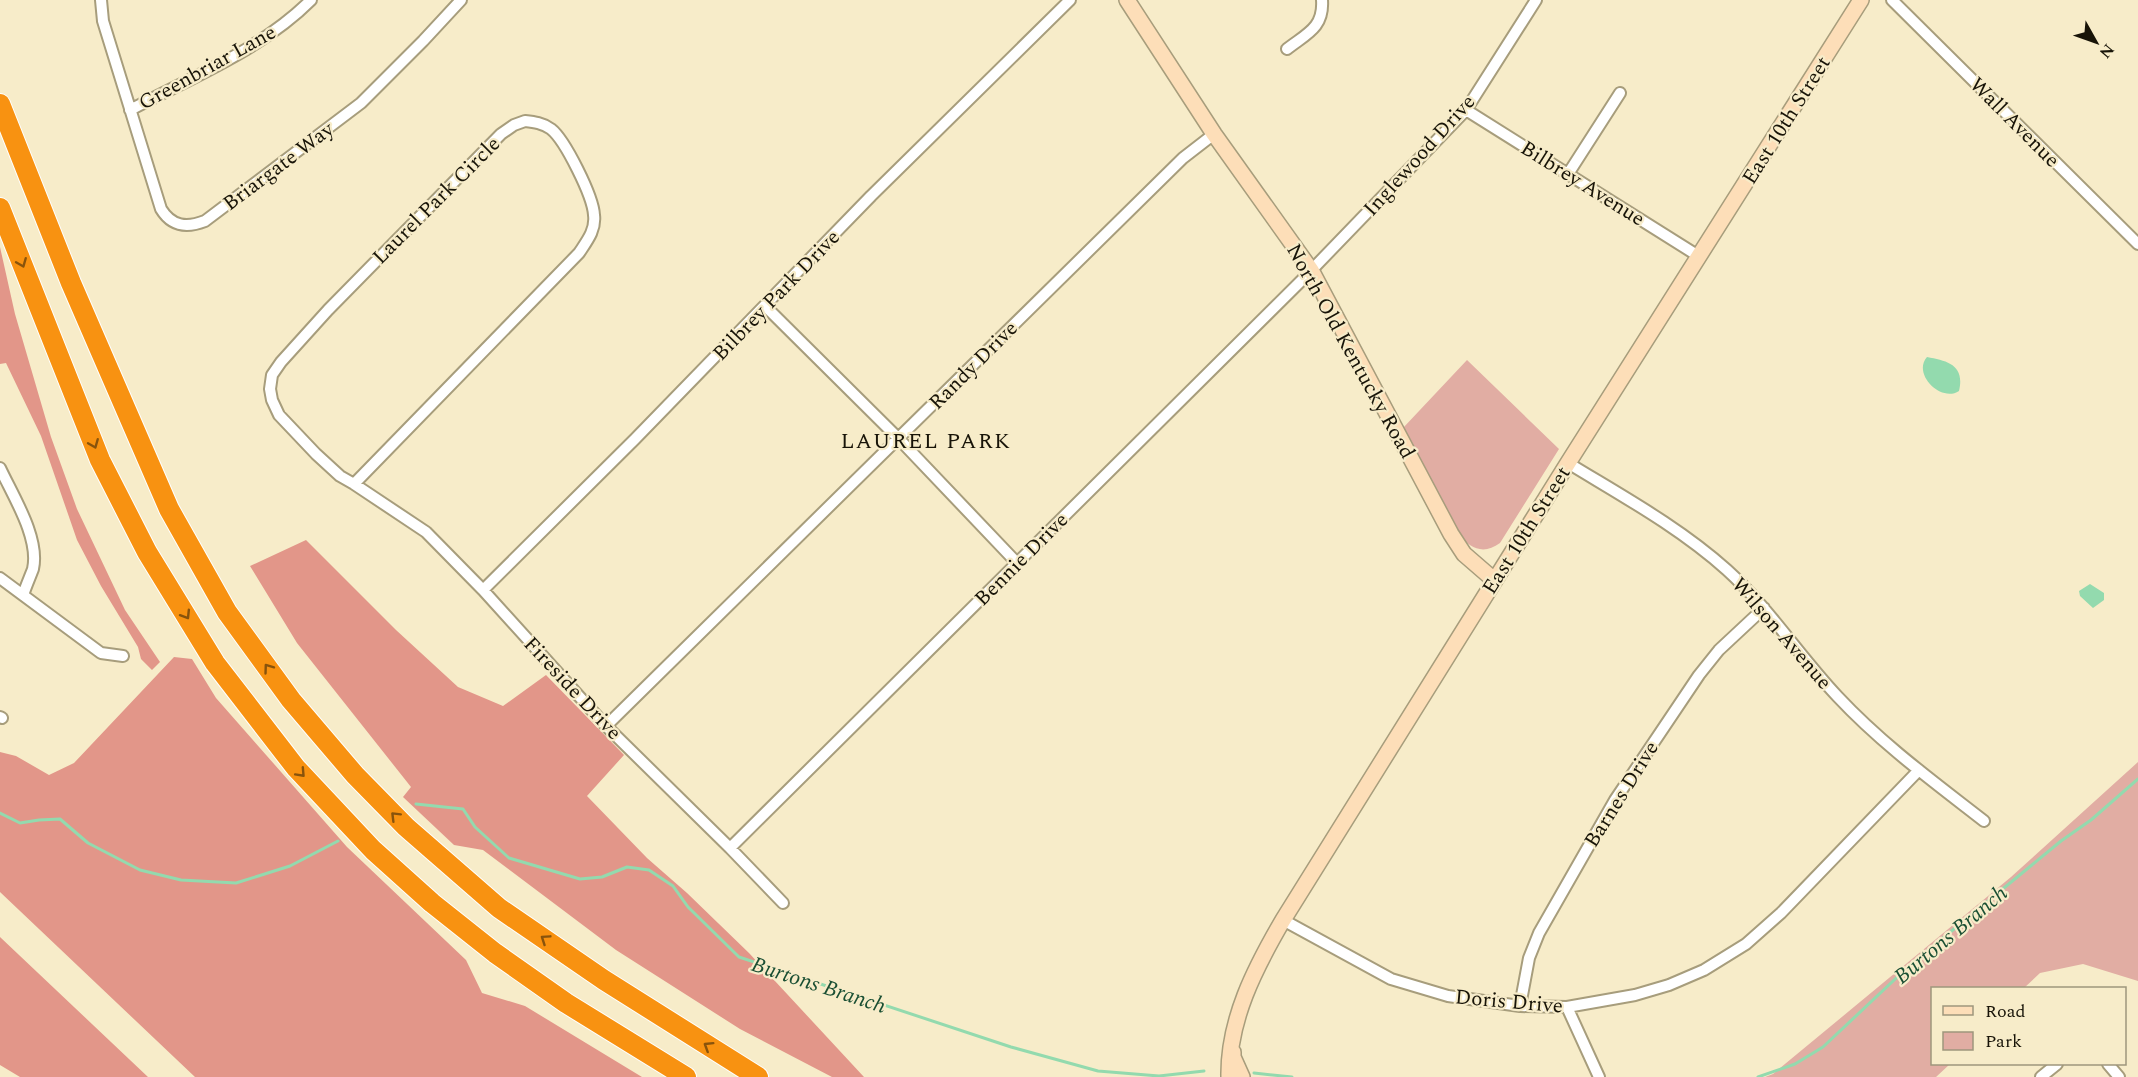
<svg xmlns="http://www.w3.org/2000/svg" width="2138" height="1077" viewBox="0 0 2138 1077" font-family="Spectral,serif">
<rect width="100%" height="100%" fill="#f7ecc9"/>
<!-- green -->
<path fill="#e1ada3" d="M1467,360L1559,449L1500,543C1484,555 1470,549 1459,534L1403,428Z
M2138,762V981L2083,964L2040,973L2024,988H1932V1064H1950L1936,1077H1765L1773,1074L2011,877Z"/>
<!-- forest -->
<path fill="#e29689" d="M0,247L15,314L51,437L77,509L125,610L160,662L152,670L141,659L138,647L101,586L77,540L41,436L6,363L0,364Z
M306,540L396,630L458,687L503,706L546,675L624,755L587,796L647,858L687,893L749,953L864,1077H832L740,1029L616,950L483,850L454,845L403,797L411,787L297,643L250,566Z
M174,657L192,659L216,698L347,847L466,960L482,993L525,1006L642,1077H195L0,892V752L16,756L49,775L74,763Z
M0,937L148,1077H20L0,1065Z"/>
<!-- water -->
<path fill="#93daae" d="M1927,357C1948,361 1965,365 1959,391C1941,403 1912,374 1927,357Z
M2090,584L2104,593V600L2093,608L2080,596L2079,591Z"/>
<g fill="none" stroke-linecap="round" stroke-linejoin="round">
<!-- stream -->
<path stroke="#93daae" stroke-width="3" d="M416,804L463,809L475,827L509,858L580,879L602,877L627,867L649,870L673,886L688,907L739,957L1011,1047L1098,1071L1159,1076L1204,1071
M0,813L20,823L39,820L60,819L88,843L140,870L181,880L236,883L290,866L338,841
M1254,1073L1292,1077
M1758,1077L1795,1064L1823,1047L1909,966L2061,841L2091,820L2138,779"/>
<!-- street casing -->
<g stroke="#a79d7c" stroke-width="14">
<path id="street" d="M101,0L103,21L161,209C172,227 187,228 205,221L361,103L423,41L461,0
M1892,0L2138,244
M1287,49C1306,34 1324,28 1322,0
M130,110C192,77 261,50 311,0
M1466,110L1700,257
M525,121C534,122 543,123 551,129C565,140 593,196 594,215C596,230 587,241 579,253L354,484L340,476L316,454L279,415L272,400L270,389L272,375L281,362L328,310L501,134L514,125Z
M1568,174L1620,93
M765,306L899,439L1017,563
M1568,463C1622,496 1679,527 1727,570C1769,608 1799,656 1838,697C1882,744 1934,782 1984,821
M0,468C13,496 40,538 33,569C30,577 26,586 23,595
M354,484L426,532L483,590L606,726L730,848L783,903
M0,578L101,653L123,656
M483,590L635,439L871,196L1070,0
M0,717L2,718
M606,726L1183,158L1214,134
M730,848L1302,280L1466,110L1536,0
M1283,920L1391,979L1448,996L1520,1006L1567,1007L1635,995L1669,985L1704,970L1746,944L1781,913L1919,770
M1520,1006L1529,958L1539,933L1615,800L1699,675L1719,650L1764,608
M1567,1007L1599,1077
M2108,1064L2119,1077
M2041,1077L2057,1064"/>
</g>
<!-- secondary casing -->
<g stroke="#a79d7c" stroke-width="18">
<path id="secondary" d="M1127,0L1214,134L1311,270L1451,534L1464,554L1494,580
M1233,1052V1057L1242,1077
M1229,1077C1228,1020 1255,968 1283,920L1568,463L1861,0"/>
</g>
<!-- highway casing -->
<g stroke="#fff" stroke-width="22">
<path id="highway" d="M0,104L71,283L169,509L227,612L291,700L355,775L406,827L499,908L604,980L758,1077
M0,208L100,460L147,552L215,663L296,768L373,850L432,903L495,953L566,1003L686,1077"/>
</g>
<!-- street -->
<use href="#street" stroke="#fff" stroke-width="10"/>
<!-- secondary -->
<use href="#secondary" stroke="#fddeb8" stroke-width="15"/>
<!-- highway -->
<use href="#highway" stroke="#f89211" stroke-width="20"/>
</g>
<!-- one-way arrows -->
<defs><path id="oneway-chevron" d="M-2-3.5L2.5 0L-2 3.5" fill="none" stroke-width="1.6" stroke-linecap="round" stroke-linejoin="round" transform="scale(1.5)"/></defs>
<g stroke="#88530c">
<use href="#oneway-chevron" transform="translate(22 263) rotate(68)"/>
<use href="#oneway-chevron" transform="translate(94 444) rotate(68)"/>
<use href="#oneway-chevron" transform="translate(186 615) rotate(58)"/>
<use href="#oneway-chevron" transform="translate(268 668) rotate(-126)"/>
<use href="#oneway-chevron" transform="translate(301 773) rotate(47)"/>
<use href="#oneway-chevron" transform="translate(395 816) rotate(-135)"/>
<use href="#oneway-chevron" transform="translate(545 939) rotate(-146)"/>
<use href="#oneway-chevron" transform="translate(708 1046) rotate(-148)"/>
</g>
<g text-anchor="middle" stroke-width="4.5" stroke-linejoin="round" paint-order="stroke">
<!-- street labels -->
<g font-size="21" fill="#181408" stroke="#f7ecc9">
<text transform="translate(207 67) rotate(-29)" y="7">Greenbriar Lane</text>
<text transform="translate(1786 120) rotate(-58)" y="7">East 10th Street</text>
<text transform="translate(2015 122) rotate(45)" y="7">Wall Avenue</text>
<text transform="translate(1419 155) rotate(-48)" y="7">Inglewood Drive</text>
<text transform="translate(278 166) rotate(-37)" y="7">Briargate Way</text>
<text transform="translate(1583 183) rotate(32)" y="7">Bilbrey Avenue</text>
<text transform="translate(436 200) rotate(-45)" y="7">Laurel Park Circle</text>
<text transform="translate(776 295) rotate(-46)" y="7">Bilbrey Park Drive</text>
<text transform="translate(1351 351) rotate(61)" y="7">North Old Kentucky Road</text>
<text transform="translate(973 365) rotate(-45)" y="7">Randy Drive</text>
<text transform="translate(1526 530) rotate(-58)" y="7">East 10th Street</text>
<text transform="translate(1021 559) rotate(-45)" y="7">Bennie Drive</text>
<text transform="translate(1782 633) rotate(49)" y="7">Wilson Avenue</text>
<text transform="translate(573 688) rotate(47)" y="7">Fireside Drive</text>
<text transform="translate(1621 794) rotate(-58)" y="7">Barnes Drive</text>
<text transform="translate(1509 1001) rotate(5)" y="7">Doris Drive</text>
</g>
<!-- neighbourhood labels -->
<g font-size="22" letter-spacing="1.5" fill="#181408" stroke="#f7ecc9">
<text x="926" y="448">LAUREL PARK</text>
</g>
<!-- water labels -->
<g font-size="22" font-style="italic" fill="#1a4f33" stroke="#f7ecc9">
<text transform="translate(1950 934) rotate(-40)" y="8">Burtons Branch</text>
<text transform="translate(819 984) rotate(18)" y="8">Burtons Branch</text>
</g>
</g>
<!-- legend -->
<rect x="1931" y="987" width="195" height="78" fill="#f7ecc9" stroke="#9e967c" stroke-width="1.5"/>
<rect x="1943" y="1006" width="30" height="9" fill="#fddeb8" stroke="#9e967c" stroke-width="1.5"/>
<text x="1985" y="1017" font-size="18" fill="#181408">Road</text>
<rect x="1943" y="1032" width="30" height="18" fill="#e1ada3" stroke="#9e967c" stroke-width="1.5"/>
<text x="1985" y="1047" font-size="18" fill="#181408">Park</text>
<!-- north arrow -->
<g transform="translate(2096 42) rotate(130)" stroke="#f7ecc9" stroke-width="4.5" paint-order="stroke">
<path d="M0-4.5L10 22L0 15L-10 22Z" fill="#181408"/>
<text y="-9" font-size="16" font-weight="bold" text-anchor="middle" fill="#181408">N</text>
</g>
</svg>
